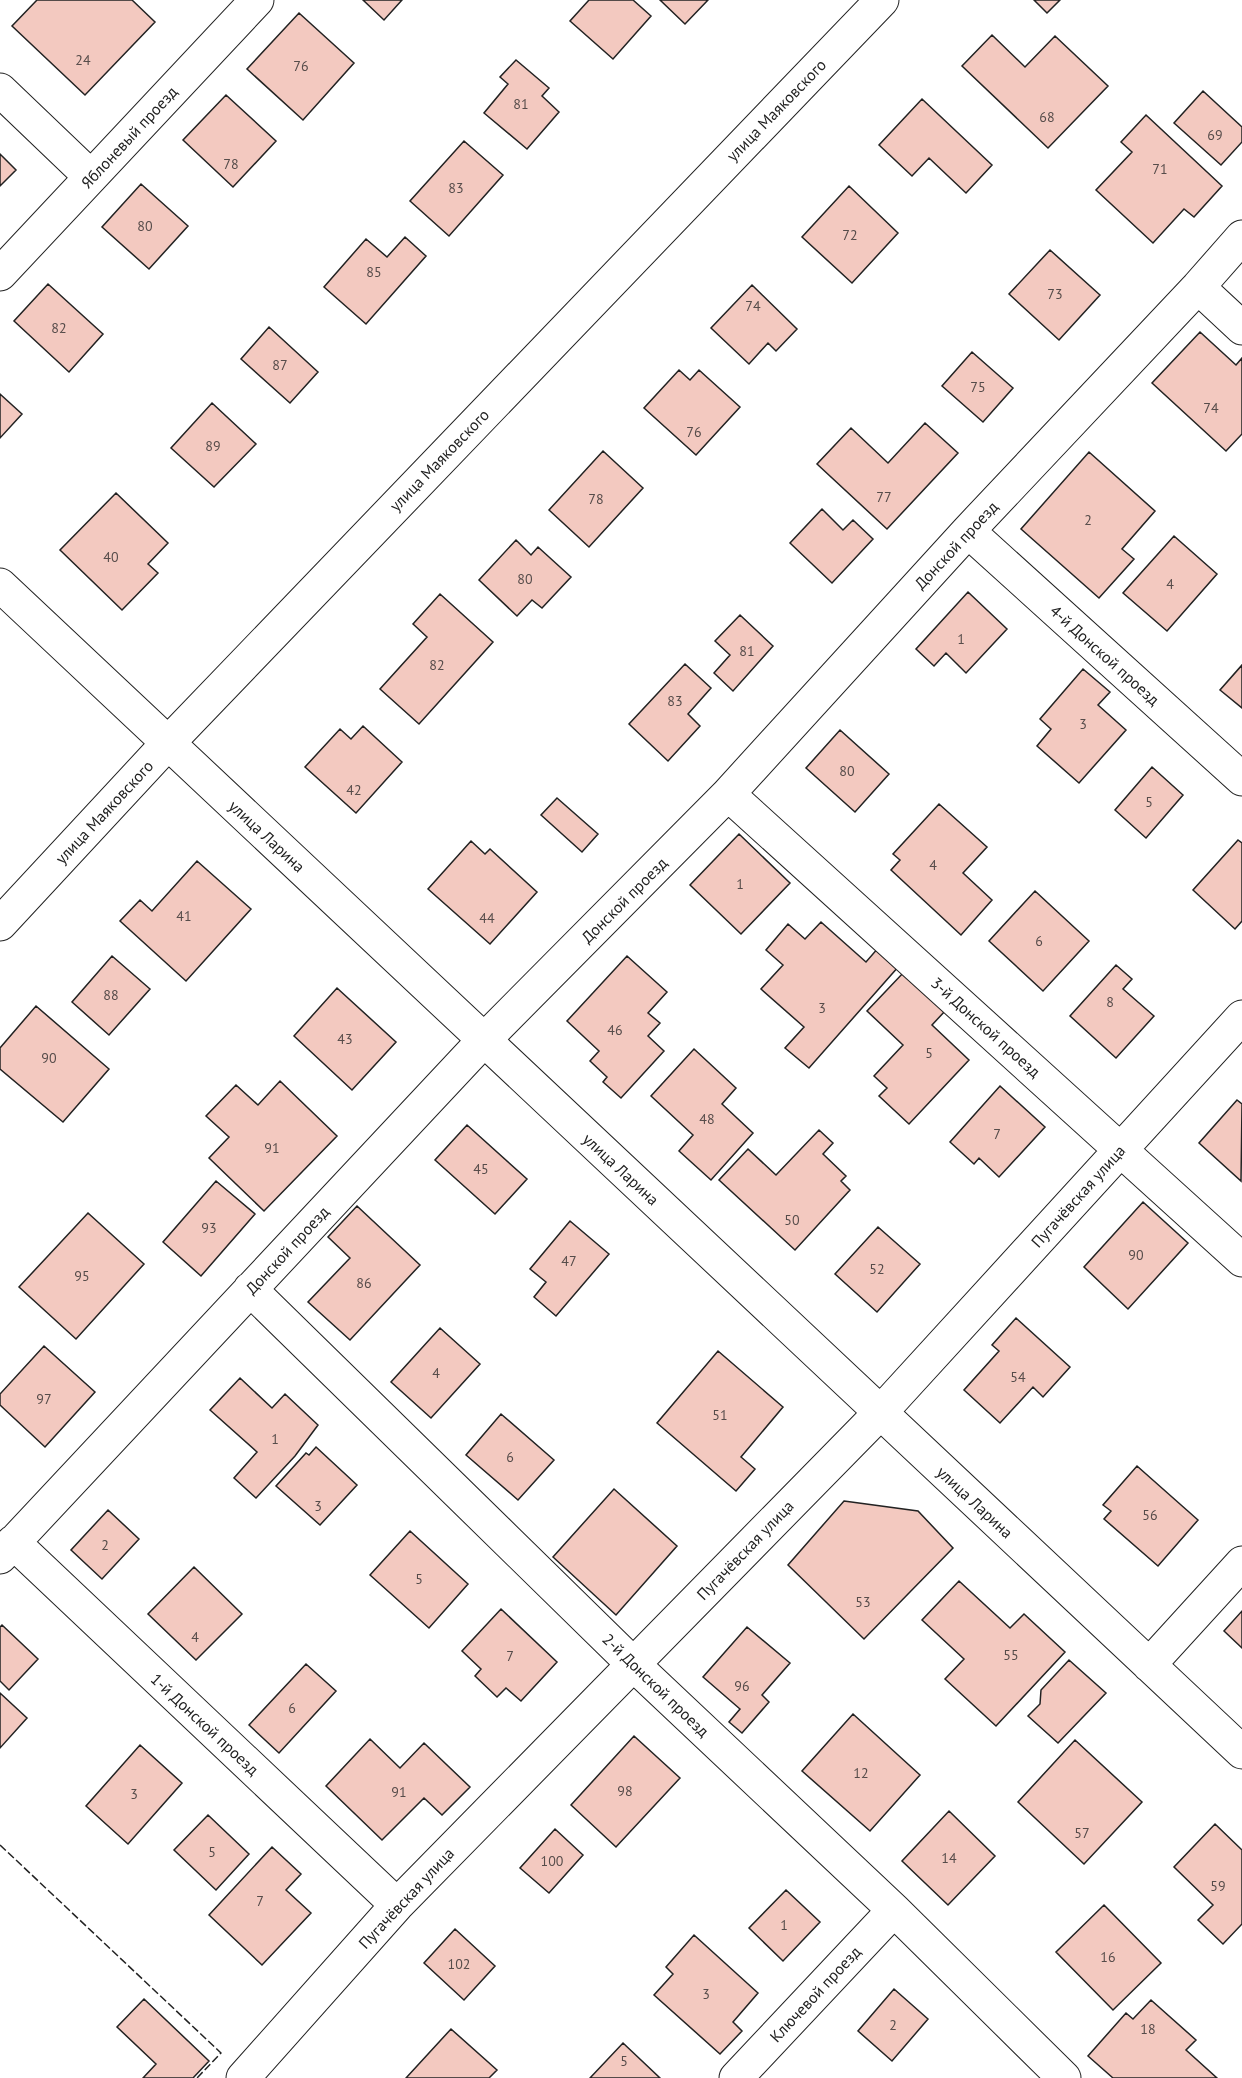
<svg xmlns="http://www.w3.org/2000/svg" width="1242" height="2078" viewBox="0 0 1242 2078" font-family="'PT Sans',sans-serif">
<rect width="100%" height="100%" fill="#fff"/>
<!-- building -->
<path fill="#f3c9c0" stroke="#222" stroke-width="1.5" d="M37,0H132L155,22L85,95L12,26Z
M363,0H402L384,20Z
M589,0H633L651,16L613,59L570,21Z
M660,0H708L685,24Z
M1034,0H1060L1047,13Z
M299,13L354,63L303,120L247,69Z
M992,35L1025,67L1055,36L1108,86L1048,148L962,66Z
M516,60L549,88L542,96L559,112L527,149L484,113L508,84L500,77Z
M1203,91L1242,127V142L1221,165L1174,123Z
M226,95L276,141L233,187L183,140Z
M922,99L992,165L966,193L929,158L912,176L879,145Z
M1146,115L1222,186L1194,217L1184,209L1153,243L1096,190L1132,152L1121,142Z
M464,141L503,175L449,236L410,201Z
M0,154L16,170L0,186Z
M141,184L188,226L149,269L102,227Z
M849,186L898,233L852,283L802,237Z
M405,237L426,256L366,324L324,287L366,239L387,257Z
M1050,250L1100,295L1059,340L1009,294Z
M48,284L103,334L69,372L14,321Z
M752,285L797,329L776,351L768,343L749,364L711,328Z
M269,327L318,372L290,403L241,359Z
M1200,332L1236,365L1242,358V434L1226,451L1152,383Z
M972,352L1013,388L983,422L942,386Z
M679,370L690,380L699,370L740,407L696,455L644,408Z
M0,394L22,414L0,438Z
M212,403L256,444L214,487L171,448Z
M925,423L958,453L887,529L817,464L851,428L888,463Z
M603,451L643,488L589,547L549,510Z
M1089,452L1155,511L1122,549L1134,559L1099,598L1021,529Z
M116,493L168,543L148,564L158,573L122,610L60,550Z
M822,509L843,530L853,520L873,539L832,583L790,543Z
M1174,536L1217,574L1167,631L1123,593Z
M516,540L531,555L538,547L571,577L542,608L532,600L517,616L479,580Z
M968,592L1007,629L966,673L946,653L934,666L916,649Z
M440,594L493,642L419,724L380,689L427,637L413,624Z
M740,615L773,646L733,691L714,673L730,655L715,641Z
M685,664L711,688L688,714L700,726L668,761L629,724Z
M1242,665V708L1220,690Z
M1083,669L1110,692L1098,705L1126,730L1079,783L1037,746L1051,729L1040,719Z
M363,726L402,762L356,813L305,767L340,729L351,739Z
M840,730L889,774L855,812L806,768Z
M1152,767L1183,795L1146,838L1115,810Z
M557,798L598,834L582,852L541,815Z
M939,804L987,847L963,873L992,900L961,935L891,870L900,860L893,854Z
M739,834L790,883L741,934L690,885Z
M1238,840L1242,843V921L1235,929L1193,890Z
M471,841L485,854L490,849L537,892L490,944L428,889Z
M197,861L251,909L186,981L120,921L140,900L152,911Z
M1035,891L1089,941L1043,991L989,941Z
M821,922L866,962L879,947L899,966L809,1068L785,1048L804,1027L761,989L783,965L766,950L788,924L805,939Z
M112,956L150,989L109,1035L72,1002Z
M627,956L667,992L648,1013L660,1023L648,1036L664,1051L621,1098L603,1082L607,1077L590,1061L599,1051L567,1021Z
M1116,965L1132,979L1123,989L1154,1016L1116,1058L1070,1016Z
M904,972L945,1011L932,1025L969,1060L909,1124L879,1096L887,1088L874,1076L903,1045L867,1011Z
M337,988L396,1042L352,1090L294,1036Z
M36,1006L109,1069L63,1122L0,1069V1048Z
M694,1049L736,1088L722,1104L753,1133L711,1180L679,1151L693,1135L651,1096Z
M280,1081L337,1136L264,1211L209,1158L229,1137L206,1116L236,1085L258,1105Z
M1000,1086L1045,1127L999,1177L979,1158L974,1164L950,1142Z
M1237,1100L1242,1104L1241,1181L1199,1143Z
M467,1125L527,1179L495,1214L435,1160Z
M819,1130L833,1143L823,1154L846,1176L841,1181L850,1190L795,1250L719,1180L748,1149L776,1175Z
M216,1181L255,1214L201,1276L163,1242Z
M1143,1202L1188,1243L1128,1309L1084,1267Z
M357,1206L420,1265L350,1340L308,1302L350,1258L328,1237Z
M88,1213L144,1264L76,1339L19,1287Z
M570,1221L609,1254L556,1316L534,1297L546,1282L530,1269Z
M878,1227L920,1264L877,1312L835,1274Z
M1016,1318L1070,1367L1043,1397L1033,1387L1000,1423L964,1390L999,1351L992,1345Z
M440,1328L480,1364L431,1418L391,1382Z
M44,1346L95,1392L45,1447L0,1405V1394Z
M718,1351L783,1407L741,1457L755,1469L736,1491L657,1423Z
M240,1378L272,1408L285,1394L318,1425L295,1456L256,1498L234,1478L257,1452L210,1410Z
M501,1414L554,1460L518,1500L466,1455Z
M316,1447L357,1485L320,1525L276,1486L306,1453L309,1455Z
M1137,1466L1198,1520L1158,1566L1104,1519L1111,1511L1103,1505Z
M614,1489L677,1546L616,1615L553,1557Z
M844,1501L918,1511L953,1548L864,1639L788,1565Z
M108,1510L139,1539L102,1579L71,1550Z
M410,1531L468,1584L429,1628L370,1575Z
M194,1567L242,1614L196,1660L148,1614Z
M959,1581L1010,1628L1024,1614L1065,1652L996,1726L945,1679L964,1659L922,1620Z
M501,1609L557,1662L521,1701L506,1688L497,1697L475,1676L481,1669L462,1651Z
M1242,1611V1648L1224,1631Z
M2,1625L38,1659L9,1690L0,1681V1627Z
M747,1627L790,1663L762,1695L769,1702L742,1733L729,1722L740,1709L703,1677Z
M1069,1660L1106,1693L1058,1743L1028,1716L1040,1704L1041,1690Z
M306,1664L336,1691L279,1753L249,1725Z
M0,1693L27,1718L0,1748Z
M853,1714L920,1775L870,1831L802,1771Z
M634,1736L680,1778L616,1847L571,1805Z
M370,1739L400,1768L424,1743L470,1787L442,1815L424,1798L382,1840L326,1786Z
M1075,1740L1142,1802L1084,1864L1018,1802Z
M140,1745L182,1783L128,1844L86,1806Z
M949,1811L995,1856L948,1905L902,1861Z
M208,1815L249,1854L216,1890L174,1850Z
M1215,1824L1242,1850V1924L1223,1944L1198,1920L1213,1905L1174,1867Z
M555,1829L583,1855L549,1893L520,1868Z
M272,1847L301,1874L286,1890L311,1913L262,1965L209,1915Z
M786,1890L820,1922L783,1961L749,1928Z
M1104,1905L1161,1963L1113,2010L1056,1952Z
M455,1929L495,1966L464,2000L424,1963Z
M694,1935L758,1993L733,2022L742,2031L720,2054L654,1995L673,1974L666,1967Z
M894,1989L928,2019L892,2061L858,2031Z
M144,1999L209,2061L193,2078H143L156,2064L117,2027Z
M1151,2000L1196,2040L1186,2050L1217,2078H1113L1088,2056L1126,2013L1133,2019Z
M451,2029L497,2070L489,2078H406Z
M623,2043L660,2078H590Z"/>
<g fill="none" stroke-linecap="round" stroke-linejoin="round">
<!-- minor casing -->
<g stroke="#222" stroke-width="35">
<path id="minor" d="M0,90L91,177
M0,274L257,0
M1198,287L1242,328
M968,531L1242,779
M0,585L1242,1752
M728,794L1242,1260
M0,924L168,743L882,0
M250,1289L633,1664L894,1910L1064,2078
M13,1542L397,1905
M0,1557L484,1040L728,794L968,531L1198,287L1242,237
M1149,1665L1242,1563
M243,2078L397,1905L880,1413L1242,1017
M736,2078L894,1910"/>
</g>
<!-- minor -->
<use href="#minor" stroke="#fff" stroke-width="33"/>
<!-- fence -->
<path stroke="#222" stroke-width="1.5" stroke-dasharray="8 3" stroke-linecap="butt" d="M0,1845L221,2053L197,2078"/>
</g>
<g text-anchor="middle" stroke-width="4.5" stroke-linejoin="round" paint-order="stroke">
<!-- number labels -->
<g font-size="14" fill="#564c4a">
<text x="83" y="65">24</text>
<text x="301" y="71">76</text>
<text x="521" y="109">81</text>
<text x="1047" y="122">68</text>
<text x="1215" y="140">69</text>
<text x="231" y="169">78</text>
<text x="1160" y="174">71</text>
<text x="456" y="193">83</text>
<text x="145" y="231">80</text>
<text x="850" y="240">72</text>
<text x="374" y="277">85</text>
<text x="1055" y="299">73</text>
<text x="753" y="311">74</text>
<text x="59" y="333">82</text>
<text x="280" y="370">87</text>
<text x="978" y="392">75</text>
<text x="1211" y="413">74</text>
<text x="694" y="437">76</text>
<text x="213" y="451">89</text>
<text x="884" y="502">77</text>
<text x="596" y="504">78</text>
<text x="1088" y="525">2</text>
<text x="111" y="562">40</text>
<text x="525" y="584">80</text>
<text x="1170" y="589">4</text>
<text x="961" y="644">1</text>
<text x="747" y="656">81</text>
<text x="437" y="670">82</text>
<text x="675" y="706">83</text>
<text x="1083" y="729">3</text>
<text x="847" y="776">80</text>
<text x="354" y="795">42</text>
<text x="1149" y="807">5</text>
<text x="933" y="870">4</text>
<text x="740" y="889">1</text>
<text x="184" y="921">41</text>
<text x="487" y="923">44</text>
<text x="1039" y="946">6</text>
<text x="111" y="1000">88</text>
<text x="1110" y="1007">8</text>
<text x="822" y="1013">3</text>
<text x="615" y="1035">46</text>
<text x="345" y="1044">43</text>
<text x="929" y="1058">5</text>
<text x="49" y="1063">90</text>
<text x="707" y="1124">48</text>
<text x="997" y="1139">7</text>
<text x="272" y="1153">91</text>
<text x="481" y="1174">45</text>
<text x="792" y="1225">50</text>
<text x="209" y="1233">93</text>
<text x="1136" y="1260">90</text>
<text x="569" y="1266">47</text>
<text x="877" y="1274">52</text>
<text x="82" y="1281">95</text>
<text x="364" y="1288">86</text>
<text x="436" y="1378">4</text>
<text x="1018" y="1382">54</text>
<text x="44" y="1404">97</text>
<text x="720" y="1420">51</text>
<text x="275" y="1444">1</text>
<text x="510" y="1462">6</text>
<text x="318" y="1511">3</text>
<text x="1150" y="1520">56</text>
<text x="105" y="1550">2</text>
<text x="419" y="1584">5</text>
<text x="863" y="1607">53</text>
<text x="195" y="1642">4</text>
<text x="1011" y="1660">55</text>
<text x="510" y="1661">7</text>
<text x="742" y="1691">96</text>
<text x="292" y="1713">6</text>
<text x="861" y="1778">12</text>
<text x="625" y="1796">98</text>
<text x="399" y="1797">91</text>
<text x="134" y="1799">3</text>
<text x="1082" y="1838">57</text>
<text x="212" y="1857">5</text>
<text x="949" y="1863">14</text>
<text x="552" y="1866">100</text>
<text x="1218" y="1891">59</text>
<text x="260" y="1906">7</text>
<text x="784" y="1930">1</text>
<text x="1108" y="1962">16</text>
<text x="459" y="1969">102</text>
<text x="706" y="1999">3</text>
<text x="893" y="2030">2</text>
<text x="1148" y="2034">18</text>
<text x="624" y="2066">5</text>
</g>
<!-- street labels -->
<g font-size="16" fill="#222" stroke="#fff">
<text transform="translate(776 110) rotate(-46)" y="6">улица Маяковского</text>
<text transform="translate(129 137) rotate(-47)" y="6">Яблоневый проезд</text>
<text transform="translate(439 460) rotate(-46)" y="6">улица Маяковского</text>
<text transform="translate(956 545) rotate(-47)" y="6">Донской проезд</text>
<text transform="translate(1105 655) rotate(42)" y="6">4-й Донской проезд</text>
<text transform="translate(104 812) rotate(-47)" y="6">улица Маяковского</text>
<text transform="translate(267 836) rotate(43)" y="6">улица Ларина</text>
<text transform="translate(624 900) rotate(-45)" y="6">Донской проезд</text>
<text transform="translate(986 1027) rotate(42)" y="6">3-й Донской проезд</text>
<text transform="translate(621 1169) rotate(43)" y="6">улица Ларина</text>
<text transform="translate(1078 1196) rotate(-48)" y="6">Пугачёвская улица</text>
<text transform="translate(287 1250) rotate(-47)" y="6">Донской проезд</text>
<text transform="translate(975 1502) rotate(43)" y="6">улица Ларина</text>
<text transform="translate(745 1550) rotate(-46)" y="6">Пугачёвская улица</text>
<text transform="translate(656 1685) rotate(44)" y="6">2-й Донской проезд</text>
<text transform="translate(205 1724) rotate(43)" y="6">1-й Донской проезд</text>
<text transform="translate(406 1898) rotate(-47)" y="6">Пугачёвская улица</text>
<text transform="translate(815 1994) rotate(-47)" y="6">Ключевой проезд</text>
</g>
</g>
</svg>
